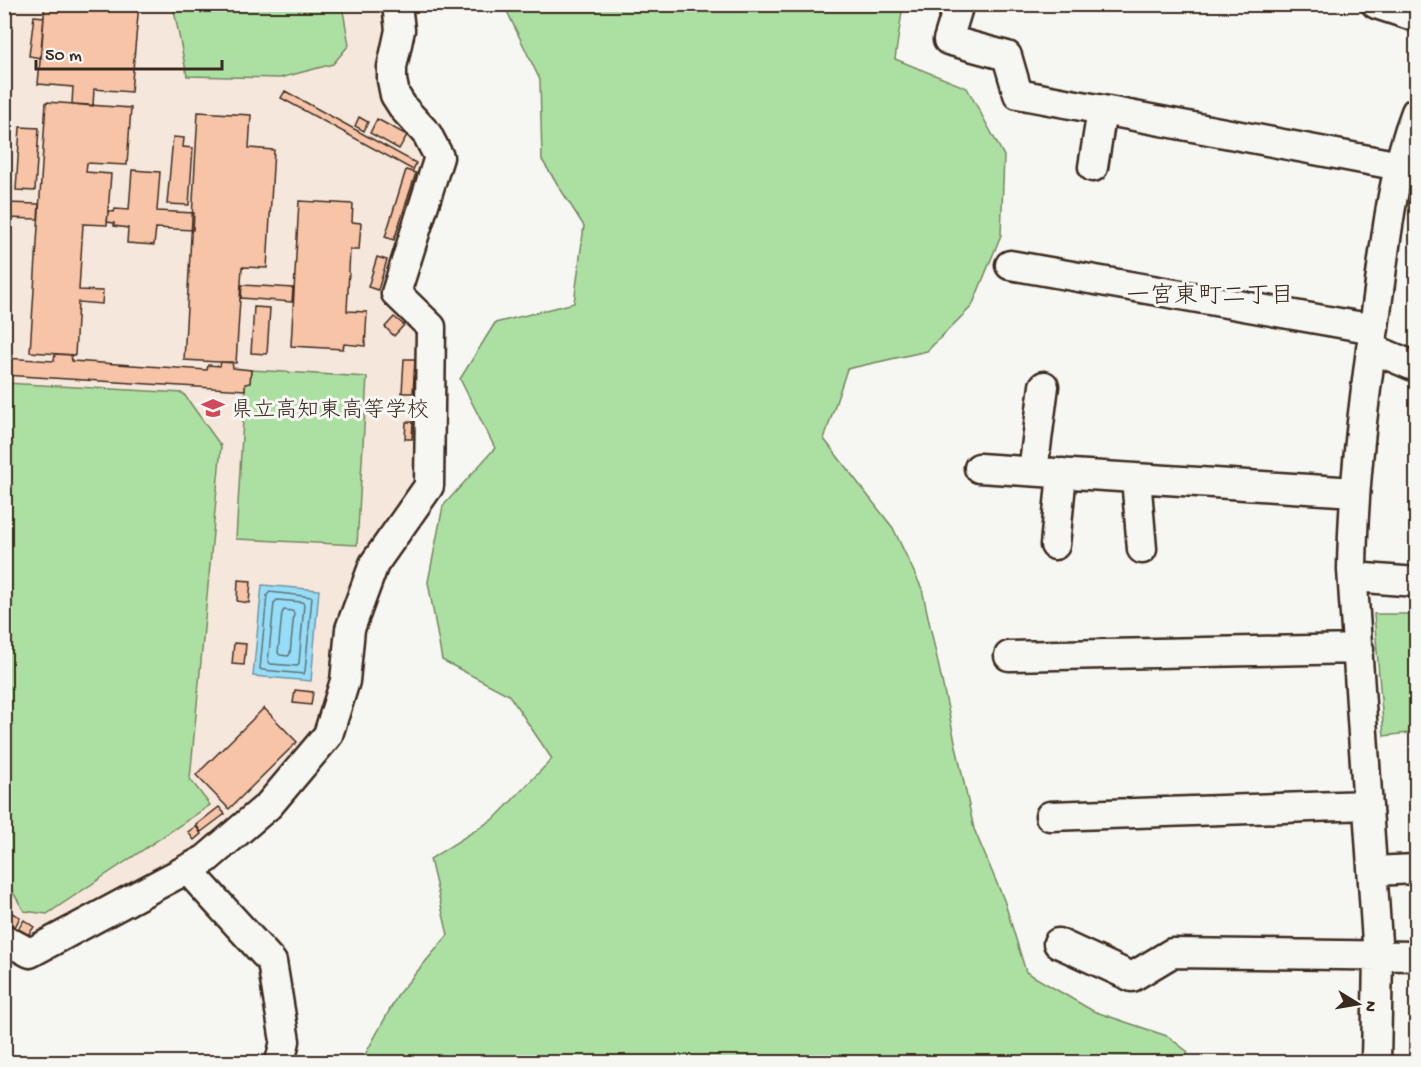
<svg xmlns="http://www.w3.org/2000/svg" width="1421" height="1067" viewBox="0 0 1421 1067" font-family="'Gochi Hand','Klee One',sans-serif">
<rect width="100%" height="100%" fill="#f6f6f2"/>
<filter id="ink" filterUnits="userSpaceOnUse"><feTurbulence type="fractalNoise" baseFrequency=".0167" numOctaves="2"/><feDisplacementMap in="SourceGraphic" scale="12" xChannelSelector="R" yChannelSelector="G"/><feConvolveMatrix kernelMatrix="1 2 1 2 8 2 1 2 1" color-interpolation-filters="sRGB"/></filter>
<g filter="url(#ink)">
<!-- built -->
<path fill="#f6e7dc" d="M5,5H388L389,36L426,149L385,298L423,331L420,485L335,678L319,731L279,781L202,849L25,943L5,931Z"/>
<!-- green -->
<path fill="#ace0a2" stroke="#748560" stroke-width="1.5" d="M173,5H342L349,45L333,64L280,78L187,76Z
M504,5H903L895,59L967,88L1004,156L1001,235L972,306L927,351L847,369L824,439L893,528L922,589L974,829L1004,900L1026,972L1093,1011L1167,1036L1188,1052L1182,1062H361L399,993L448,935L430,859L495,818L552,759L509,695L442,660L428,582L443,506L495,448L460,379L495,323L574,303L584,226L542,160L540,80Z
M251,370L367,377L357,545L236,539L245,384L250,383Z
M5,383L183,393L221,446L190,779L210,805L47,914L24,911L5,879Z
M1374,614H1416V732L1384,736Z"/>
<!-- water -->
<path fill="#96ddf8" stroke="#7295a1" stroke-width="1.5" d="M262,585L319,590L311,681L253,676Z"/>
<g fill="none" stroke-linecap="round" stroke-linejoin="round">
<!-- shore -->
<path stroke="#5f7275" stroke-width="1.5" d="M270,592L312,597L305,671L304,674L263,670L260,669L267,595Z
M277,600L302,602L304,604L299,663L297,666L271,664L268,662L274,603Z
M284,610L292,611L294,613L290,654L288,656L280,655L278,653L282,613Z"/>
</g>
<!-- building -->
<path fill="#f7c4a8" stroke="#3b2a1e" stroke-width="1.5" d="M45,4H139L131,92L94,89L93,106L72,104L73,87L38,84Z
M34,16L44,17L41,58L29,56Z
M285,91L416,163L413,170L281,98Z
M46,102L131,108L127,165L87,163L86,172L111,174L107,225L83,224L79,290L103,291L102,304L78,302L75,355L30,352Z
M198,112L251,115L249,148L274,150L267,268L242,267L236,363L184,360Z
M359,117L368,122L364,131L355,126Z
M377,119L407,135L399,149L370,133Z
M20,127L39,128L35,191L16,190Z
M173,137L184,138L183,147L193,148L189,205L167,204Z
M4,162H7L5,203L39,204L38,219L6,218L5,235Z
M132,170L160,172L157,211L194,213L193,230L156,228L154,245L127,243L128,228L114,226V223L107,222L108,211L114,212L115,209L129,210Z
M406,170L416,173L394,240L385,237Z
M299,201L353,204L352,222L361,223L359,250H350L347,311L367,312L365,346L344,344L343,349L291,346Z
M377,257L387,260L378,290L368,287Z
M242,285L293,288L292,302L241,298Z
M254,307L270,308L267,354L251,353Z
M394,317L404,325L394,336L385,327Z
M55,354L71,355L72,361L207,370L208,365L220,366L221,362H232L233,368L251,370L250,383L245,384V390L4,375V358L54,361Z
M404,359H415L413,393H402Z
M406,422H413L412,439H405Z
M238,580L251,581L249,603L237,601Z
M234,643L246,644L244,665L232,664Z
M295,690L313,692L311,705L293,703Z
M264,708L297,742L229,809L196,775Z
M219,807L225,814L201,832L196,825Z
M196,826L201,834L194,840L188,832Z
M4,909L20,917L15,927L4,922Z
M24,920L34,927L28,935L18,929Z"/>
<g fill="none" stroke-linecap="round" stroke-linejoin="round">
<!-- minor casing -->
<g stroke="#3b2a1e" stroke-width="33">
<path id="minor" d="M959,4L948,40L1007,56L1018,94L1400,166
M1376,4L1416,17
M1093,167L1102,110
M1010,265L1374,329
M1371,348L1416,367
M979,468L1355,492
M1033,471L1044,386
M1136,478L1142,549
M1055,545L1062,473
M1353,577L1416,582
M1009,656L1359,649
M1050,816L1368,805
M187,869L272,962L285,1041L280,1062
M1373,871L1416,869
M4,939L30,953L206,859L269,805L328,735L345,681L350,629L374,564L429,486L431,327L396,293L439,157L427,134L404,109L395,95L392,80V67L400,30L397,4
M1058,943L1132,977L1172,953L1416,956
M1376,1062L1378,957L1352,570C1353,481 1365,393 1377,305C1386,240 1392,174 1416,112"/>
</g>
<!-- minor -->
<use href="#minor" stroke="#f6f6f2" stroke-width="28"/>
</g>
</g>
<!-- icons -->
<defs>
<g id="school-bare" transform="scale(1.8)"><path d="M0-5L7-2L0 1L-7-2ZM-4 1L0 2.5L4 1V4Q0 6-4 4Z" fill="#d1495b" stroke="#f6f6f2" stroke-width="2.5" paint-order="stroke"/></g>
</defs>
<g fill-rule="evenodd">
<use href="#school-bare" x="213" y="408"/>
</g>
<g text-anchor="middle" stroke-width="6" stroke-linejoin="round" paint-order="stroke">
<!-- poi labels -->
<g font-size="22" fill="#3b2a1e" stroke="#f6f6f2" text-anchor="start">
<text x="231" y="416">県立高知東高等学校</text>
</g>
<!-- neighbourhood labels -->
<g font-size="24" fill="#3b2a1e" stroke="#f6f6f2">
<text x="1210" y="302">一宮東町二丁目</text>
</g>
</g>
<!-- margin -->
<rect width="1421" height="1067" fill="none" stroke="#f6f6f2" stroke-width="24"/>
<rect x="12" y="12" width="1397" height="1043" fill="none" stroke="#3b2a1e" stroke-width="2" filter="url(#ink)"/>
<!-- north arrow -->
<g transform="translate(1358 1004) rotate(101)" stroke="#f6f6f2" stroke-width="4.5" paint-order="stroke">
<path d="M0-4.5L10 22L0 15L-10 22Z" fill="#3b2a1e"/>
<text y="-9" font-size="16" font-weight="bold" text-anchor="middle" fill="#3b2a1e">N</text>
</g>
<!-- scale -->
<path d="M36 60v9h186v-9" fill="none" stroke="#3b2a1e" stroke-width="3"/>
<text x="45" y="60" font-size="18" fill="#3b2a1e" stroke="#f6f6f2" stroke-width="4.5" paint-order="stroke">50 m</text>
</svg>
